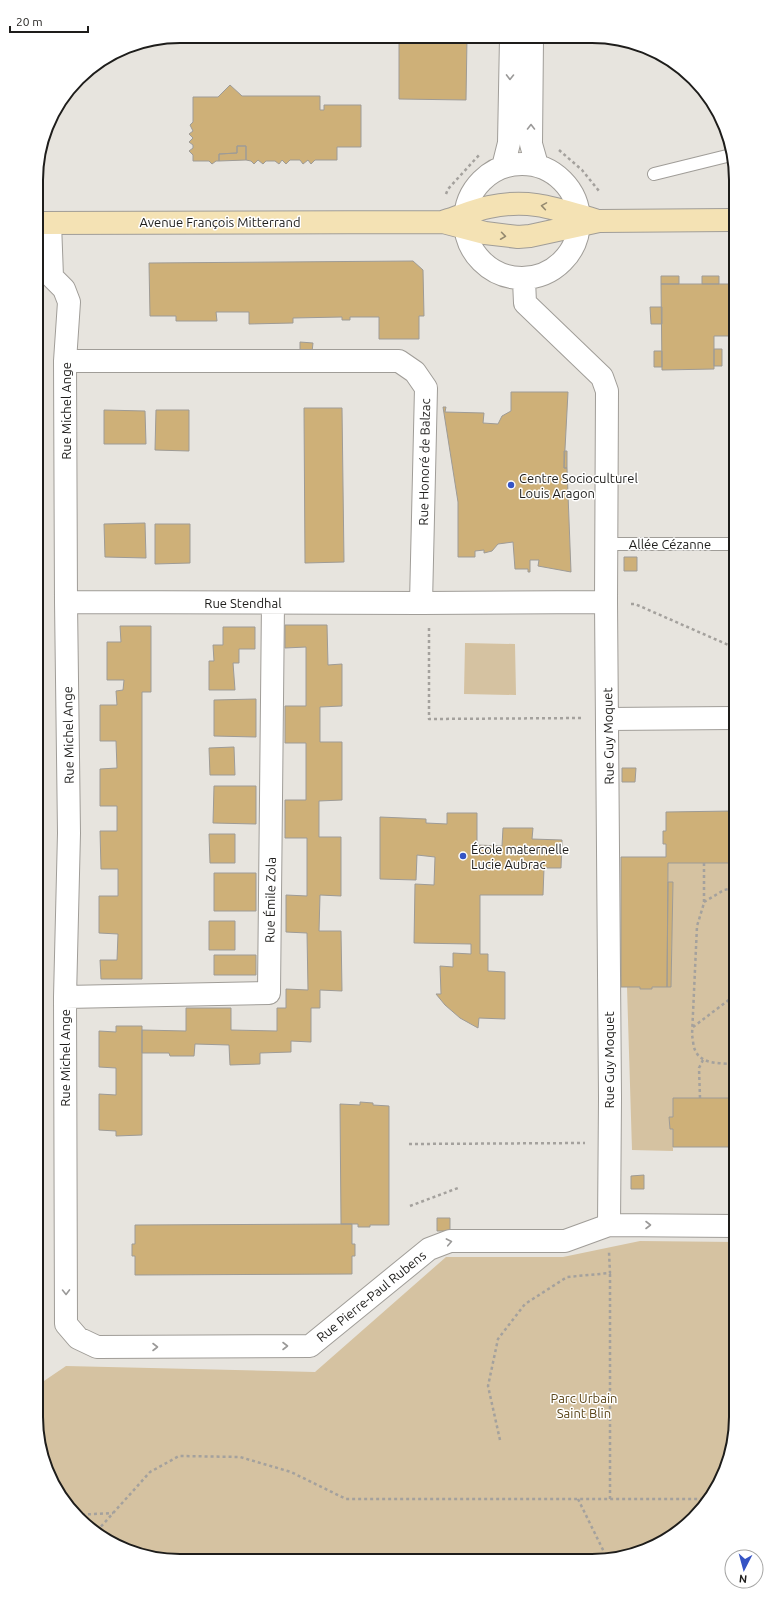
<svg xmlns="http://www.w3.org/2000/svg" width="772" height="1597" viewBox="0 0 772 1597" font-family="Ubuntu,sans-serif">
<rect width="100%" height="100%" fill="#e7e4de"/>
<!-- green -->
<path fill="#d5c2a1" d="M465,643L515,644L516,695L464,694Z
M668,863H734V1098H673V1117H669L670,1129H673V1151L632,1150L627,987H640V989H652V987H671L673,882H668Z
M640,1241L735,1242L736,1426L725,1472L700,1512L672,1537L629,1556L152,1558L85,1525L60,1497L41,1454V1383L66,1366L315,1372L446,1257H563Z"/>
<!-- building -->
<path fill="#ceb078" stroke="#9e9b96" d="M399,37L467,38L466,100L399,99Z
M230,85L242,96H320V110H324V105H361V147H337V160H315L311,164L308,160L303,164L300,160H290L286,164L282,160L279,164L275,161H266L263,164L258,160L254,164L251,161L246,160V146H237V153L219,154V161H216L212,164L209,161H193V155L189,151L193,148V145L189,142L193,138L189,134L193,131L190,125L193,122V97H218Z
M237,146H246V160L219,161V154L237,153Z
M413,261L423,270L424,316H419V339H379V317H350V320H342V317L293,318V323L249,324V312H216L217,321H176V316H150L149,263Z
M661,276H679V284H661Z
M702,276H719V284H702Z
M661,284H732V336H714V369L662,370Z
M650,307H662V324H651Z
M300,342L313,343L312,352L300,351Z
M714,349H722V366H714Z
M654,351H662V367H654Z
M511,392H568L564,468H567L571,572L538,566L539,560H530V572H528V569H515L513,542L498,544L492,551L484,553V550L475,551V557H458V502L443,407H446L445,412L484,413L483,423L498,424L502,416L511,411Z
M304,408H342L344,562L305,563Z
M104,410L145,411L146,444H104Z
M156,410H189V451L155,450Z
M564,451H567V468H564Z
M145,523L146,558L105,557L104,524Z
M155,524H190V563L155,564Z
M624,557H637V571H624Z
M285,625H327L328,665L342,664V706L320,707V742H342V800L319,801V837H341V896L320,895L319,931H341L342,991L320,990V1008H311V1042L291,1041V1052L260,1053V1064L230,1065L229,1045L195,1044L194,1056H170L169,1053H142V1030L186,1031V1008H231V1030L277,1031V1008H286V989L308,990L307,933L286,932V895L307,896V838H285V800H306V743H285V706H306V647L285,648Z
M120,626H151V692H142V979H101L100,960H117L118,934L99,933V896H118V869H101L100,831H117V806H100V769L117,768L116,741H100V705H117L116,691L123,690L124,680H107V642H121Z
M223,627H255V649H239V663H233L235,690H209V661H214L213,645H223Z
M256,699V737L214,736V700Z
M234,747L235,775H210L209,748Z
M622,768H636L635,782H622Z
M214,786H256V824L213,823Z
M733,811L734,863H668L667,987H652V989H640V987H621V857H666V844H663V831H666V812Z
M447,813H477V845L502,846L503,828H533L532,839L562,840L561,868H544L543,895H480V954H488V971L505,972V1019L479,1018L478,1028L460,1018L445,1005L436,994H441L440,966L453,967V953L471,954V944L414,943L415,884L434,885L435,857L417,855L416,880L380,879V817L426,819V823L447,824Z
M209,834H235V863H210Z
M214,873H256V911H214Z
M668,882H673L671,987H667Z
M209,921H235V950H209Z
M214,955H256V975H214Z
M116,1026H142V1135L116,1136V1131L99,1130V1094L116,1095V1068L99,1067V1031L116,1032Z
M673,1098H734L735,1147H673V1129H670L669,1117H673Z
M360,1102L373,1103V1105L389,1106V1225H370V1227H358V1224H341L340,1104L360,1105Z
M644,1175V1189H631V1176Z
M437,1218H450V1231H437Z
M352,1224V1244H355V1256H352V1274L135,1275V1256H132V1244H135V1225Z"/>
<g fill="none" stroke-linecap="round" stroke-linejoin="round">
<!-- service casing -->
<g stroke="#a09d98" stroke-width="14">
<path id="service" d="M654,174L731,155
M607,544H732"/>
</g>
<!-- minor casing -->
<g stroke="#a09d98" stroke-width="24">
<path id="minor" d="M532,38L531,144L537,165
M465 221a57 57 0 1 1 114 0a57 57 0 1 1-114 0Z
M503,167L509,143L511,38
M50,223L52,277L64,289L69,302L65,361L66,602L69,833L65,997L66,1324L78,1338L97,1347L310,1346L429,1249L450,1241H565L609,1225L735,1226
M524,280L525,303L602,377L607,391L606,602L610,1098L609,1225
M65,361H399L415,372L426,388L421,603L606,602
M66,602L421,603
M607,719L733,718
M65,997L269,993L273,603"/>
</g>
<!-- secondary casing -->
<g stroke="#a09d98" stroke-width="24">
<path id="secondary" d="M445,221C459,217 474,210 489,207C530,198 557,209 595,220
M37,223L443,222L485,233L518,237L530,236L599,221L731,220"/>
</g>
<!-- path -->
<path stroke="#a4a19d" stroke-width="2.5" stroke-dasharray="3 3" stroke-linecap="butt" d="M559,150L582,170L599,191
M446,194L448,189L480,154
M631,604H635L733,647
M429,628V719L583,718
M704,863V903L697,926L692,1035C693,1039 693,1046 695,1050C701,1065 721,1063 734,1064
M704,902L724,890L734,888
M693,1027L734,996
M700,1098L699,1068L703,1060
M409,1144L585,1143
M410,1206L458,1188
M500,1440L488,1386L498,1339L525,1304L567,1277L610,1273L609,1252
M578,1499L606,1556
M610,1499V1273
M76,1515L113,1513
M97,1531L150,1472L179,1456L240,1457L291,1472L346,1499H708"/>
<!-- service -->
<use href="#service" stroke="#fff" stroke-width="12"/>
<!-- minor -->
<use href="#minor" stroke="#fff" stroke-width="22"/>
<!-- secondary -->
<use href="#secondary" stroke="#f4e2b4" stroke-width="22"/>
</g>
<!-- one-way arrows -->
<defs><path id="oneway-chevron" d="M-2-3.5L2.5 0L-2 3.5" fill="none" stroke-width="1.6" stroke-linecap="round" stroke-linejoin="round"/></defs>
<g stroke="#9a9998">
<use href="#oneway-chevron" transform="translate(510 77) rotate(91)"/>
<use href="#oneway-chevron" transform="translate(531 127) rotate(-90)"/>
<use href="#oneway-chevron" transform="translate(648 1225)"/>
<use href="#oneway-chevron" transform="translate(449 1242) rotate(-11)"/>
<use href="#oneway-chevron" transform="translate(66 1292) rotate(89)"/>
<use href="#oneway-chevron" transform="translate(285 1346)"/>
<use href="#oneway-chevron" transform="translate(155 1347)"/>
</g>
<g stroke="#94896f">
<use href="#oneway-chevron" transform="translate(544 206) rotate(-171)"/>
<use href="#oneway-chevron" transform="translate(503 236) rotate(8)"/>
</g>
<!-- markers -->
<g fill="#3554c5" stroke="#fff" stroke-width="1.5">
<circle cx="511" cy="485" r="4"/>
<circle cx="463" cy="856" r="4"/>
</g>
<g text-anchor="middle" stroke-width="3" stroke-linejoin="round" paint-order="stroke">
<!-- street labels -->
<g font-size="13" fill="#1e1d1b" stroke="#fff">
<text x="220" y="227">Avenue François Mitterrand</text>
<text transform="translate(66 411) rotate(-90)" y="5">Rue Michel Ange</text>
<text transform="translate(424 462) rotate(-89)" y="5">Rue Honoré de Balzac</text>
<text x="670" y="549">Allée Cézanne</text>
<text x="243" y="608">Rue Stendhal</text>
<text transform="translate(68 735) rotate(-91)" y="5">Rue Michel Ange</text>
<text transform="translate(608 736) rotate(-91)" y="5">Rue Guy Moquet</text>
<text transform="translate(270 900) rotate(-89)" y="5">Rue Émile Zola</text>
<text transform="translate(65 1058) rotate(-90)" y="5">Rue Michel Ange</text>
<text transform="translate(609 1060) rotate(-90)" y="5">Rue Guy Moquet</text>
<text transform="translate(371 1296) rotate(-39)" y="5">Rue Pierre-Paul Rubens</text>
</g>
<!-- poi labels -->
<g font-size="13" fill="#1e1d1b" stroke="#fff" text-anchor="start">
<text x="519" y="483">Centre Socioculturel<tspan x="519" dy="15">Louis Aragon</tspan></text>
<text x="471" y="854">École maternelle<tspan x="471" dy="15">Lucie Aubrac</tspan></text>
</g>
<!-- park labels -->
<g font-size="13" fill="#5b461a" stroke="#fff">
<text x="584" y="1403">Parc Urbain<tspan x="584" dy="15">Saint Blin</tspan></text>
</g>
</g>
<!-- crop -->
<path d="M0 0H772V1597H0ZM180 43H592A137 137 0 0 1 729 180V1417A137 137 0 0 1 592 1554H180A137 137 0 0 1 43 1417V180A137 137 0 0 1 180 43Z" fill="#fff" fill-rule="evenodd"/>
<path fill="none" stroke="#1e1d1b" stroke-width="2" d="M180 43H592A137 137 0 0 1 729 180V1417A137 137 0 0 1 592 1554H180A137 137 0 0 1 43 1417V180A137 137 0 0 1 180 43Z"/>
<!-- north arrow -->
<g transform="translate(744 1569) rotate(186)"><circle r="19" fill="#ffffff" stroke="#a5a5a4"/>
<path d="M0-3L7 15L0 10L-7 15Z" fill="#3554c5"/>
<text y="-6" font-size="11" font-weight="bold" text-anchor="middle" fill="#1e1d1b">N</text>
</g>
<!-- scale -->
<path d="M10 26v6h78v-6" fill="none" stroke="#1e1d1b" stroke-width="2"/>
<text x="16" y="26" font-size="12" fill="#1e1d1b" stroke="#ffffff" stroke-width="3" paint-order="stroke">20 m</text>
</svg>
